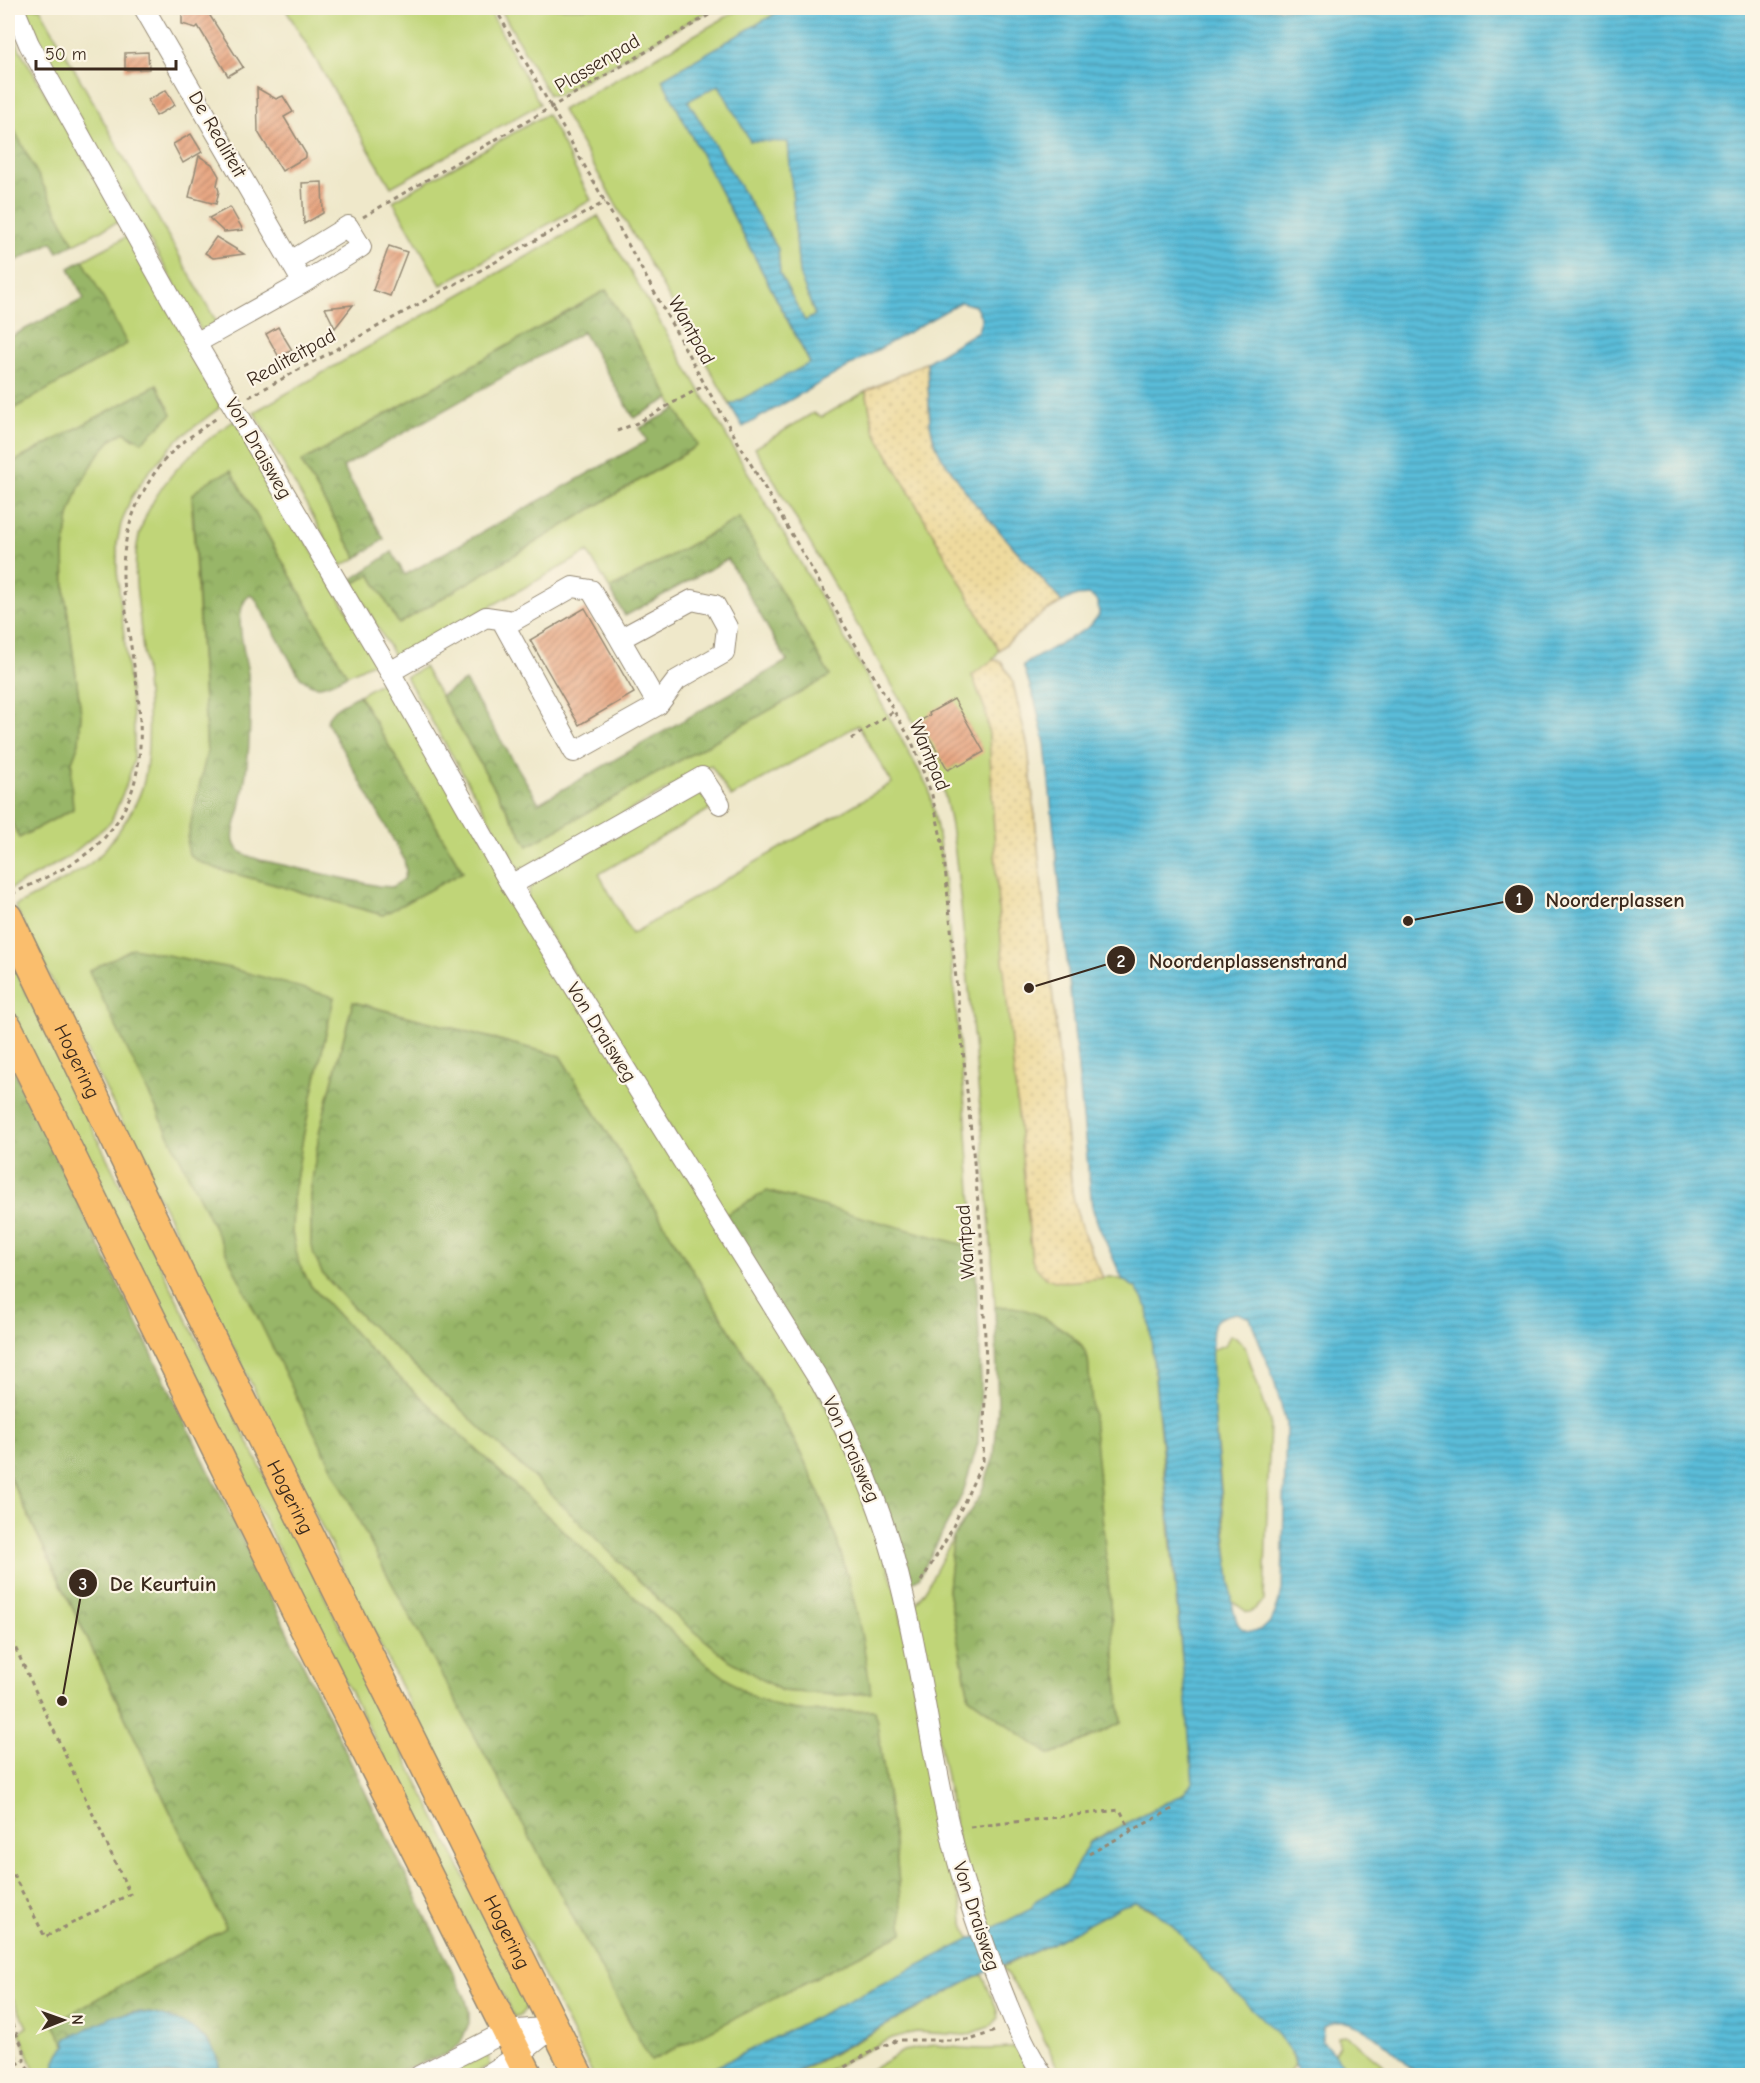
<svg xmlns="http://www.w3.org/2000/svg" width="1760" height="2083" viewBox="0 0 1760 2083" font-family="'Comic Neue',sans-serif">
<defs>
<pattern id="forest-crowns" width="20" height="18" patternUnits="userSpaceOnUse" patternTransform="scale(1.5)"><rect width="20" height="18" fill="#98b668"/><path d="M2 6a3 3 0 1 1 6 0M12 15a3 3 0 1 1 6 0" fill="none" stroke="#7d9455"/></pattern>
<pattern id="sand-dots" width="8" height="8" patternUnits="userSpaceOnUse" patternTransform="scale(1.5)"><rect width="8" height="8" fill="#eeda9e"/><path d="M2 2h.1M6 6h.1" fill="none" stroke="#cdbb88" stroke-width="1.8" stroke-linecap="round"/></pattern>
<pattern id="water-rules" width="6" height="5" patternUnits="userSpaceOnUse" patternTransform="scale(1.5)"><rect width="6" height="5" fill="#5abcd8"/><path d="M0 2.5h6" fill="none" stroke="#4c99af"/></pattern>
<pattern id="building-hatch" width="6" height="6" patternUnits="userSpaceOnUse" patternTransform="scale(1.5)"><rect width="6" height="6" fill="#e6a27d"/><path d="M-1 1l2-2M0 6l6-6M5 7l2-2" fill="none" stroke="#bc8466"/></pattern>
</defs>
<rect width="100%" height="100%" fill="#fcf5e5"/>
<filter id="ink" filterUnits="userSpaceOnUse"><feTurbulence type="fractalNoise" baseFrequency=".0167" numOctaves="2"/><feDisplacementMap in="SourceGraphic" scale="12" xChannelSelector="R" yChannelSelector="G"/><feConvolveMatrix kernelMatrix="1 2 1 2 8 2 1 2 1" color-interpolation-filters="sRGB"/></filter>
<filter id="wash" filterUnits="userSpaceOnUse"><feTurbulence type="fractalNoise" baseFrequency=".008" numOctaves="4" result="noise"/><feDisplacementMap in="SourceGraphic" scale="24" xChannelSelector="R" yChannelSelector="G"/><feGaussianBlur stdDeviation="1.35" result="paint"/><feColorMatrix in="noise" values="0 0 0 0 0 0 0 0 0 0 0 0 0 0 0 0 0 1.4 0 .05"/><feComposite in="paint" operator="in"/></filter>
<g filter="url(#wash)">
<rect width="100%" height="100%" fill="#efe8ca"/>
<!-- green -->
<path fill="#c0d578" stroke="#7e804b" stroke-width="1.5" fill-rule="evenodd" d="M22,8H40L217,323L202,332L60,84Z
M285,8H488L540,104L391,187Z
M500,8H714L557,95H549Z
M742,8H785L662,79L810,364L730,405L562,110Z
M8,19L20,50L120,221L74,244L8,118Z
M719,85L750,141H788L799,273L815,316L805,322L780,274L778,249L687,101Z
M547,114L591,200L441,285L393,201Z
M598,216L859,663L929,789L937,828L944,877L966,1119L975,1248L897,1227L725,1215L527,900L531,882L697,793L705,796L712,808L599,874L632,934L892,783L858,725L731,797L711,765L520,871L406,677L424,667L528,846L830,676L739,518L610,589L588,552L396,659L353,584L370,574L399,624L697,446L606,290L301,462L357,558L341,566L254,412Z
M128,236L220,402L219,408L177,440L147,474L131,498L121,524L117,543V571L134,727V760L127,783L111,822L67,858L8,890V814L19,838L73,809L71,783L72,761L79,743L81,713L65,593L64,552L69,516L79,487L98,455L113,438L124,432L134,439L172,414L157,385L8,465V412L126,344L83,260Z
M866,391L874,430L999,650L993,660L972,676L985,709L989,735L1032,1260L1094,1278L1111,1277L1123,1280L1136,1288L1148,1308L1190,1743L1193,1783L1183,1794L1089,1842L1067,1884L1037,1900L1031,1909L988,1931L959,1847L914,1607L927,1587L953,1538L948,1590L969,1697L1048,1754L1057,1753L1121,1723L1087,1355L1080,1343L1012,1307H995C989,1191 977,1075 966,959C959,891 956,817 932,754L755,448L813,413L822,417Z
M235,420L377,661L347,675L231,471L192,509L207,752L204,768L218,869L382,915L463,872L359,695L387,679L816,1384L856,1465L897,1596L945,1852L962,1908L963,1921L970,1940L700,2075H593L15,906C40,893 76,876 97,858C103,853 107,846 112,840C125,823 139,802 144,781C154,729 145,674 140,622C137,594 132,564 139,536C152,485 193,448 235,420ZM90,971L334,997L303,1137L293,1199L292,1233L298,1264L311,1286L373,1353L703,1661C722,1675 742,1693 765,1702C798,1716 840,1711 875,1710L897,1862L903,1933L651,2061L375,1552L297,1398ZM353,1002L560,1056L758,1376C784,1421 810,1467 828,1515C849,1573 863,1632 870,1693L837,1695L782,1691L729,1660L668,1609L531,1475L362,1317L322,1273L311,1242V1188L320,1129Z
M8,955L125,1195L527,2003C525,2011 523,2014 514,2017L96,1185L8,1004Z
M1230,1336L1236,1337L1245,1347L1270,1421L1264,1601L1251,1612H1247L1232,1601L1212,1393L1211,1350L1225,1345Z
M8,1474L226,1928L53,2023L66,2046C58,2051 54,2066 54,2075H37C29,2061 27,2046 19,2032L27,2027L8,1989Z
M1135,1902C1147,1907 1160,1913 1170,1923C1189,1941 1205,1962 1223,1981C1245,2004 1287,2033 1295,2064L1287,2075H1061L1028,2005L1002,1967L1049,1945L1122,1906Z
M982,1974L996,2007L998,2018L992,2026L966,2035L916,2032L891,2038L819,2075L792,2076Z
M8,2032L18,2057L8,2062Z
M1346,2035L1395,2075H1353L1333,2055L1339,2045L1338,2036Z
M935,2045C963,2049 990,2051 1018,2047L1036,2076H860L903,2051Z
M487,2054L491,2065L470,2075L441,2076Z"/>
<!-- forest -->
<path fill="url(#forest-crowns)" stroke="#6a7043" stroke-width="1.5" d="M8,118L74,244L58,252L52,242L8,265Z
M83,260L127,344L8,412V338L84,299L69,268Z
M606,290L670,398L634,418L583,332L343,467L384,539L357,558L301,462Z
M157,385L172,414L142,442L124,432L113,438L98,455L79,487L69,516L64,552L65,593L81,713L79,743L72,762L71,783L73,809L19,838L8,814V465Z
M676,409L698,445L399,624L370,574L353,584L350,581L392,552L405,575L647,441L640,428Z
M231,471L347,675C327,685 314,694 298,674L255,598L250,595C231,609 245,653 248,674C252,717 249,765 240,807C238,818 229,837 236,847C241,855 252,857 260,860L378,886L392,887L404,879L406,871L404,859L327,722C329,708 347,702 359,695L463,872L383,915L218,869L197,861L189,854L187,844L191,822L207,752L192,496C201,483 216,477 231,471Z
M739,518L830,676L528,846L441,696L465,681L539,803L787,661L728,559L625,616L610,589Z
M133,948L230,968L334,997L303,1137L293,1199L292,1233L299,1264L311,1286L373,1353L703,1661C722,1675 743,1693 765,1702C799,1716 840,1711 875,1710L897,1862L903,1933L651,2061L375,1552L297,1398L89,971Z
M353,1002L560,1056L758,1376C784,1421 810,1467 828,1515C849,1573 863,1632 871,1693L837,1695L782,1691L729,1660L668,1609L531,1475L362,1317L322,1273L314,1255L311,1242V1188L320,1129Z
M8,1058L465,1997L469,2011V2023L460,2044L447,2054L388,2075H220C220,2063 214,2047 205,2038C188,2023 150,2008 128,2013C112,2017 82,2038 66,2046L53,2023L226,1928L8,1473Z
M767,1191L975,1248L981,1382L978,1443L963,1493L919,1578L914,1581L908,1580L898,1545L725,1215Z
M995,1307C1001,1307 1008,1306 1013,1307C1035,1310 1077,1333 1086,1354C1089,1359 1089,1366 1089,1372L1121,1723L1056,1753L1048,1754L969,1697L948,1590L953,1538L980,1496L994,1457L998,1408Z"/>
<!-- sand -->
<path fill="url(#sand-dots)" stroke="#94825e" stroke-width="1.5" d="M927,362L930,424L1013,547L1062,602L1043,613L999,650L874,430L866,391Z
M993,660L1001,661L1012,679L1028,747L1072,1191C1077,1222 1090,1249 1103,1278C1074,1279 1048,1293 1032,1260L998,907L989,735L985,709L972,675Z"/>
<!-- water -->
<path fill="url(#water-rules)" stroke="#4a737b" stroke-width="1.5" fill-rule="evenodd" d="M785,8H1752V2075H1419C1396,2056 1354,2005 1323,2027L1322,2041L1353,2075H1298L1293,2055L1275,2031L1224,1982L1169,1922L1149,1907L1135,1902L1122,1906L1049,1945L982,1974L791,2075H700L1031,1909L1036,1900L1066,1884L1089,1843L1183,1794L1193,1782L1171,1532L1148,1308L1136,1288L1123,1280L1099,1227L1092,1207L1045,744L1035,701L1023,665L1089,627L1099,615L1098,602L1090,595L1074,596L1062,602L972,500L941,456L934,441L930,424L927,362L978,331L982,318L975,306L961,302L743,427L730,405L810,363L662,79ZM719,85L750,141L788,142L799,273L815,315L805,321L780,274L778,249L688,101ZM1237,1313L1250,1318L1273,1377L1286,1423L1282,1590C1278,1607 1272,1632 1251,1631C1237,1631 1236,1619 1233,1608C1229,1570 1201,1338 1216,1321C1221,1315 1230,1315 1237,1313Z
M138,2012C175,2015 219,2033 220,2075H54C54,2066 58,2051 66,2046V2039L114,2016Z"/>
<g id="blocks">
<!-- building -->
<path fill="url(#building-hatch)" d="M188,8H205L243,67L228,76L198,26L196,28L182,24V11Z
M148,52L149,69L125,70V53Z
M257,88L276,99L283,96L293,112L284,117L306,154V157L282,171L258,132Z
M166,90L175,105L156,116L148,100Z
M191,134L202,152L183,163L173,144Z
M199,156L212,164L219,176L217,185L219,191L216,204L189,197Z
M322,182L323,213L304,224L302,183Z
M230,207L243,230L224,232L209,218Z
M216,237L244,254L213,258L205,253Z
M389,246L407,252L390,296L373,290Z
M353,305L335,328L325,308Z
M278,327L292,350L279,357L266,334Z
M585,608L634,693L579,725L530,640Z
M954,699L984,752L959,766L958,764L948,770L920,721L930,715L929,713Z"/>
</g>
</g>
<g filter="url(#ink)">
<use href="#blocks" fill-opacity="0" stroke="#958974" stroke-width="1.5"/>
<g fill="none" stroke-linecap="round" stroke-linejoin="round">
<!-- minor casing -->
<g stroke="#958974" stroke-width="22">
<path id="minor" d="M14,8L29,44L196,343L390,672L511,885L821,1383C858,1450 886,1519 903,1594C922,1672 931,1752 950,1830C961,1879 977,1926 995,1973C1009,2009 1022,2043 1043,2076
M144,8L303,283L196,343
M291,261L348,226L361,247L303,283
M620,639L658,705
M390,672L486,617L513,621L573,587L591,590L620,639L692,600L715,605L727,627L724,653L677,680L658,705L574,752L501,619
M511,885L702,777L720,804
M419,2076L507,2031L554,2027
M486,2076L519,2055L554,2027"/>
</g>
<!-- highway casing -->
<g stroke="#958974" stroke-width="31">
<g id="highway">
<path id="s1" d="M8,917L191,1297L579,2076"/>
<path d="M8,1027L299,1618L529,2076"/>
</g>
</g>
<!-- path -->
<path stroke="#958974" stroke-width="3" stroke-dasharray="4.5 4.5" stroke-linecap="butt" d="M495,8L605,202L705,385L912,742L932,795L943,847L981,1233L986,1364L983,1461L949,1535L920,1583
M363,217L721,8
M249,397L605,202
M617,431L637,423L705,385
M851,739L894,711
M12,894C43,878 81,864 105,837C170,764 126,663 123,577C122,535 136,496 162,463C177,444 199,431 218,417
M8,1632L130,1894L45,1937L8,1864
M970,1827L1120,1810L1131,1831
M1089,1854L1174,1808
M8,2016L24,2050V2061L32,2076
M8,2068L24,2061
M829,2076L876,2049L898,2040H970L998,2030"/>
<!-- minor -->
<use href="#minor" stroke="#fff" stroke-width="20"/>
<!-- highway -->
<use href="#highway" stroke="#fabe6d" stroke-width="28"/>
</g>
</g>
<g text-anchor="middle" stroke-width="4.5" stroke-linejoin="round" paint-order="stroke">
<!-- street labels -->
<g font-size="20" fill="#3b2a1e" stroke="#fcf5e5">
<text transform="translate(597 63) rotate(-31)" y="7">Plassenpad</text>
<text transform="translate(218 134) rotate(60)" y="7">De Realiteit</text>
<text transform="translate(692 330) rotate(61)" y="7">Wantpad</text>
<text transform="translate(291 357) rotate(-29)" y="7">Realiteitpad</text>
<text transform="translate(259 448) rotate(60)" y="7">Von Draisweg</text>
<text transform="translate(930 755) rotate(67)" y="7">Wantpad</text>
<text transform="translate(602 1032) rotate(58)" y="7">Von Draisweg</text>
<text dy="7" stroke="none"><textPath href="#s1" startOffset="160">Hogering</textPath></text>
<text transform="translate(965 1242) rotate(-94)" y="7">Wantpad</text>
<text transform="translate(852 1449) rotate(66)" y="7">Von Draisweg</text>
<text dy="7" stroke="none"><textPath href="#s1" startOffset="645">Hogering</textPath></text>
<text transform="translate(977 1916) rotate(72)" y="7">Von Draisweg</text>
<text dy="7" stroke="none"><textPath href="#s1" startOffset="1131">Hogering</textPath></text>
</g>
</g>
<!-- callouts -->
<path fill="none" stroke="#3b2a1e" stroke-width="2" d="M1408 921L1519 899M1029 988L1121 960M62 1701L83 1583"/>
<g fill="#3b2a1e" stroke="#fcf5e5" stroke-width="2">
<circle cx="1408" cy="921" r="6"/>
<circle cx="1029" cy="988" r="6"/>
<circle cx="62" cy="1701" r="6"/>
<circle cx="1519" cy="899" r="15"/>
<circle cx="1121" cy="960" r="15"/>
<circle cx="83" cy="1583" r="15"/>
</g>
<g font-size="18" text-anchor="middle" font-weight="bold" fill="#fff">
<text x="1519" y="905">1</text>
<text x="1121" y="967">2</text>
<text x="83" y="1590">3</text>
</g>
<g font-size="21" text-anchor="middle" font-weight="bold" fill="#3b2a1e" stroke="#fcf5e5" stroke-width="4.5" stroke-linejoin="round" paint-order="stroke">
<text x="1615" y="907">Noorderplassen</text>
<text x="1248" y="968">Noordenplassenstrand</text>
<text x="163" y="1591">De Keurtuin</text>
</g>
<!-- margin -->
<rect width="1760" height="2083" fill="none" stroke="#fcf5e5" stroke-width="30"/>
<!-- north arrow -->
<g transform="translate(63 2020) rotate(89)" stroke="#fcf5e5" stroke-width="4.5" paint-order="stroke">
<path d="M0-4.5L10 22L0 15L-10 22Z" fill="#3b2a1e"/>
<text y="-9" font-size="16" font-weight="bold" text-anchor="middle" fill="#3b2a1e">N</text>
</g>
<!-- scale -->
<path d="M36 60v9h140v-9" fill="none" stroke="#3b2a1e" stroke-width="3"/>
<text x="45" y="60" font-size="18" fill="#3b2a1e" stroke="#fcf5e5" stroke-width="4.5" paint-order="stroke">50 m</text>
</svg>
